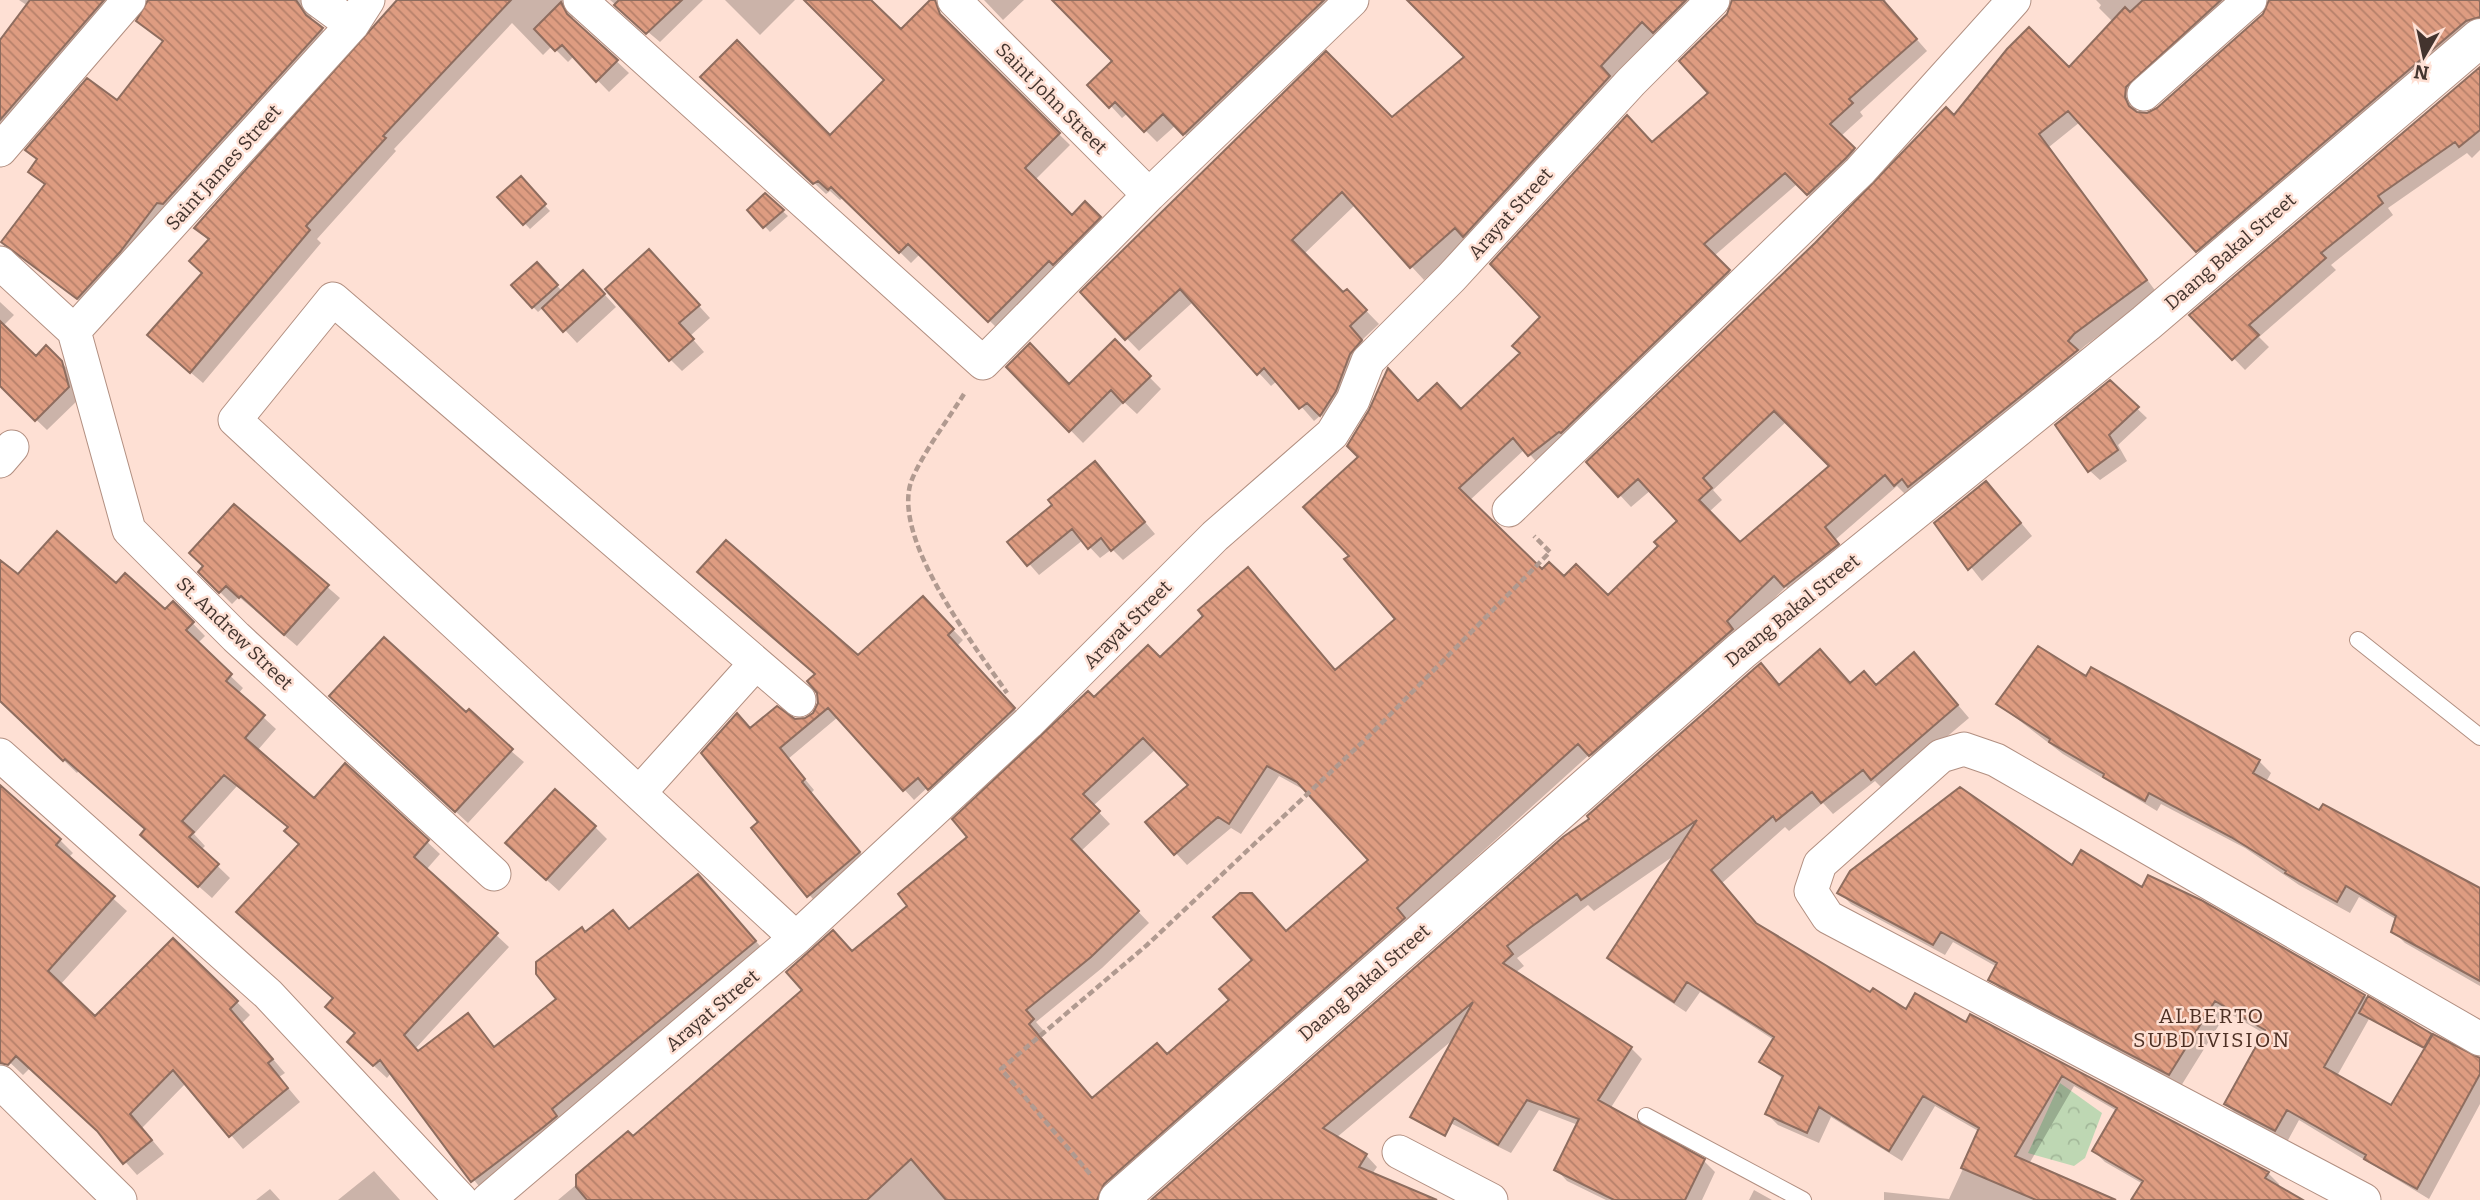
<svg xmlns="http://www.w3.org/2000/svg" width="2480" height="1200" viewBox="0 0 2480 1200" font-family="Bitter,serif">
<defs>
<pattern id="forest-crowns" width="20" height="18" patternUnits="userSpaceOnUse" patternTransform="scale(1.75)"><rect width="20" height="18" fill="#bed7b3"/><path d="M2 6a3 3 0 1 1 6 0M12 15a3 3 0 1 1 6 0" fill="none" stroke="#a4b99a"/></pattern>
<pattern id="building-back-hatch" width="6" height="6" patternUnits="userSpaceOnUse" patternTransform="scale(1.75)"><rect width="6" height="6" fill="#de9c81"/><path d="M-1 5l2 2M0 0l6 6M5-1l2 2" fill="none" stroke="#b6806a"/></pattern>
</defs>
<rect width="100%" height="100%" fill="#fee0d4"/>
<!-- forest -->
<path fill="url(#forest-crowns)" d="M2060,1083L2102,1113L2085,1158L2074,1166L2028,1153Z"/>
<!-- shadow -->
<path fill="#0003" fill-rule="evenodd" d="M19,0H128L0,133V42L28,6Z
M149,0H315L310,11L312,20L334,41L90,309L3,242L46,186L30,171L38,161L27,150L117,103L163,42L139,21Z
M400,0H577L573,8V20L629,73L609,92L574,56L568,62L552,46L543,55L512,23L394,149L396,151L317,239L321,243L203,383L161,347L204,273L209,241L196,228Z
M610,0H703L660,42Z
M725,0H795L760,35Z
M805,0H869L901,32L985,61L1070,145L1035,180L1072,217L1085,203L1110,229L1001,332L921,253L911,263L844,197L840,200L830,191L826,194L714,88L830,137L887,80Z
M984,0H1024L1003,20Z
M1055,0H1350L1196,146L1176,125L1157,142L1128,113L1122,118L1111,106L1090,85L1115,61Z
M1412,0H1708L1469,240L1424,280L1355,205L1304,254L1343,294L1347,291L1379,324L1362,340L1374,354L1334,428L1321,415L1314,421L1278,380L1271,386L1193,302L1139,351L1082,292L1392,120L1466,57Z
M1752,0H1886L1884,2L1927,51L1860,112L1863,116L1841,136L1865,161L1820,206L1797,184L1714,256L1740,283L1541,467L1525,449L1469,501L1542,571L1608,597L1660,546L1679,521L1651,490L1631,507L1589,462L1954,118L2069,69L2113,22L2099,8L2101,5L2096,0H2245L2142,91L2136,110L2138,114L2147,115L2158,110L2264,15L2270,0H2480V31L2208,262L2080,122L2049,147L2157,293L2086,345L1907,496L1897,486L1835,540L1849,556L1797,598L1786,587L1602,766L1590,754L1407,920L1112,1200H558L910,906L1094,699L1160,659L1335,671L1398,619L1351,556L1418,403L1462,411L1522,353L1652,144L1711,93ZM1787,421L1831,467L1740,545L1709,512L1722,500L1713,490ZM1156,749L1190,785L1147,822L1187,865L1231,828L1241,834L1279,776L1308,792L1370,860L1287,933L1231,1000L1168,1056L1093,1099L1039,1036L1044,1031L1036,1022L1102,968L1149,923L1081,851L1110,824L1093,806Z
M2480,69V150L2472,158L2467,153L2388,208L2393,215L2331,265L2336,270L2259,337L2269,347L2245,370L2192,315Z
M520,179L550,211L530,229L500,197Z
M765,195L788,216L770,232L750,210Z
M537,264L562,291L595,284L616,307L577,343L544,307L538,312L513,286Z
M661,264L710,318L690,336L704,352L682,371L670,359Z
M0,302L14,315L3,326L36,358L46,348L73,374L80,398L47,430L0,385Z
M1115,342L1161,389L1137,414L1124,402L1083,443L1009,367L1069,386Z
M2110,383L2147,418L2118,445L2127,461L2100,480L2090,471Z
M1105,474L1155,534L1123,560L1112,549L1100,558L1083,540L1039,575L1010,542L1055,506Z
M1998,495L2032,536L1982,581L1936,523Z
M234,506L340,598L297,646L239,597L232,604L200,572Z
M0,562L18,577L116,585L165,612L173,603L205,636L197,644L243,688L238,694L276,729L257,751L314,800L345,765L440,854L426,870L509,947L415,1049L419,1053L468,1016L496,1048L559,1000L586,934L613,912L630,930L711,889L767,954L485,1194L391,1073L387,1078L362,1055L356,1034L335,999L301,844L289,828L237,786L194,834L205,846L201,850L230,878L212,898L155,848L147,830L79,770L77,773L0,700Z
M923,599L963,640L957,646L1024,719L939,798L928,787L914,800L838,717L788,759L814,790L811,793L869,863L818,905L753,828L760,823L751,730L805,720L814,714L858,658Z
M1925,666L1969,718L1884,790L1875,781L1833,814L1823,803L1789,831L1785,827L1722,883L1759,927L1871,995L1906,1011L1967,1025L2268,1173L2279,1184L2278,1187L2301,1200H2133L2143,1184L2105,1162L2094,1151L2117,1111L2074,1086L2029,1164L2074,1200H1884V1192L1949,1199L1980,1132L1935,1106L1902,1161L1831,1117L1819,1143L1778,1125L1767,1114L1783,1079L1761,1061L1774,1040L1700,992L1686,1012L1621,969L1610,958L1678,853L1594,911L1588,905L1543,939L1517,958L1524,966L1515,973L1631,1048L1642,1059L1610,1109L1704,1161L1715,1172L1702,1200H1606L1567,1181L1556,1169L1578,1125L1539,1110L1511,1153L1432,1114L1455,1038L1336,1138L1366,1155L1377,1167L1372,1174L1423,1200H1154L1780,687L1877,686Z
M2086,679L2259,761L2271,773L2266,782L2320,813L2480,891V986L2405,943L2393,931L2397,920L2359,897L2350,913L2299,885L2245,848L2161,804L2157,811L2063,754L1998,704Z
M344,708L467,714L524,762L468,823Z
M0,800L60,840L73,853L68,858L127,911L60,985L95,1018L173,940L250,1015L242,1023L285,1073L279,1077L300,1102L243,1149L186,1083L142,1128L164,1154L137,1175L99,1132L30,1068L23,1075L0,1053Z
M595,827L607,839L559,891L519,855Z
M2072,867L2143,890L2364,996L2471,1058H2480V1104L2429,1199L2299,1120L2287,1142L2238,1116L2226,1104L2265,1034L2227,1012L2181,1086L2002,991L1990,979L1997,967L1953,942L1945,955L1851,904L1839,892ZM2369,1019L2426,1050L2392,1108L2337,1076Z
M374,1171L400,1200H338Z
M270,1189L280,1200H256Z
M1754,1190L1772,1200H1749Z"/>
<!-- building -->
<path fill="url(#building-back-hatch)" stroke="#8e6d5f" stroke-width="2" fill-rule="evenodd" d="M30,0H104L0,120V40Z
M148,0H296L306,15L323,28L163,204L157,203L120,252L77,299L1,242L45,184L28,172L37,159L25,150L87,78L117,100L163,41L136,21Z
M397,0H511L383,136L386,138L306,226L310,230L190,373L147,335L202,273L189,261L209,239L194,228Z
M619,0H682L646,34L614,5Z
M804,0H871L901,29L930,0H935L940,14L1060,133L1025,168L1072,215L1085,201L1101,217L1053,265L1049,261L988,322L908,244L899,253L831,187L828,190L818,181L813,184L700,77L737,40L830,135L884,80Z
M1052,0H1324L1183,135L1163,114L1144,132L1115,102L1109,108L1087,85L1112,61Z
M1407,0H1686L1653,33L1642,22L1601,66L1610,76L1463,237L1455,228L1410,268L1342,192L1292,240L1343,292L1347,289L1367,310L1350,326L1362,340L1350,354L1336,391L1320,416L1307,403L1299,409L1264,368L1257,375L1180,289L1125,340L1080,292L1326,51L1392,117L1464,57Z
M1732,0H1883L1917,39L1849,99L1853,103L1830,124L1855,148L1846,158L1807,195L1785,173L1704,244L1730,270L1561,433L1559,432L1528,456L1513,438L1459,488L1542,569L1549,562L1564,576L1576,564L1608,595L1658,546L1654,542L1677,521L1638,479L1618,497L1586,462L1815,243L1946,107L1954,115L2007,49L2029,27L2069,67L2125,7L2130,12L2143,0H2221L2126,87L2125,97L2129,106L2137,112L2147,113L2157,108L2263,14L2269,0H2480V17L2466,21L2196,252L2068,111L2039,134L2147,280L2074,334L2068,341L2078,350L1908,487L1902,479L1894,486L1885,475L1825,527L1839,544L1784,587L1774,576L1727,621L1733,629L1589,756L1578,744L1397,908L1405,918L1104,1184L1097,1200H946L911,1159L867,1200H587L576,1187V1175L628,1131L633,1136L802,990L786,972L833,930L852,951L907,906L898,894L967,837L952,819L1088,691L1094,697L1148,645L1160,657L1203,616L1198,610L1248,567L1335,670L1395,619L1344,559L1349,556L1303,507L1358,457L1347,446L1369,410L1388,368L1418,401L1437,383L1461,409L1520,353L1512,346L1540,317L1490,264L1627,115L1652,142L1708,93L1679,61L1727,14ZM1774,411L1829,466L1740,542L1699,500L1712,488L1703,478ZM1143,738L1188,785L1145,822L1174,855L1218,817L1229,824L1267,766L1297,782L1368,860L1286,931L1252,893H1240L1213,917L1252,960L1219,989L1229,1000L1167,1054L1157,1043L1092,1098L1029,1024L1034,1019L1026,1010L1091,957L1139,911L1071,839L1100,811L1083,794Z
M561,2L567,14L618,60L596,82L562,45L555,51L534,29Z
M2480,67V130L2459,147L2455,142L2378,196L2383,203L2321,253L2326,258L2249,325L2259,335L2232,360L2189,315Z
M521,176L546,204L523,225L497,197Z
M765,193L784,210L763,228L747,210Z
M649,249L700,305L679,323L694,339L669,361L605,289Z
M537,262L558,285L532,308L511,285Z
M583,270L605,294L563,332L542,308Z
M0,321L36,356L46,345L62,361L69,387L35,421L0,386Z
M1115,339L1151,376L1123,403L1111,390L1069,432L1006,367L1030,343L1069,384Z
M2110,380L2139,407L2109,435L2118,450L2088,472L2055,425Z
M1095,461L1145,522L1111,551L1101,538L1088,549L1072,529L1027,566L1007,542L1052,505L1048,500Z
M1986,481L2021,523L1968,570L1934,523Z
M234,504L329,585L284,635L241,596L239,598L226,586L219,593L198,572L203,566L189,553Z
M57,531L116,583L125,573L165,609L173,601L194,622L186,630L232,674L226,681L265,715L245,738L314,798L345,763L429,840L414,857L498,933L404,1035L418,1051L468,1013L494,1047L556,999L536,974V962L582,927L585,932L613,910L629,929L698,874L756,941L552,1109L557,1116L541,1129L471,1182L380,1060L373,1066L347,1042L355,1033L325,1007L333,998L236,912L299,844L284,831L288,827L224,775L182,821L194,832L189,837L219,864L198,887L140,835L145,829L65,759L63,761L0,701V560L18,574Z
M726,540L858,655L923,596L954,629L948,635L1015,708L928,790L918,778L903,791L828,708L780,748L805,779L802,782L860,852L807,897L751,828L758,822L701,753L737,713L750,728L777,706L795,719L805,718L813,713L818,703L817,693L807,681L815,674L697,572Z
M384,637L466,712L469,709L513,749L455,812L329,696Z
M2038,646L2086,676L2091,667L2260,760L2253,773L2319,810L2323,804L2480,888V981L2391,932L2396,916L2346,886L2337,902L2285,873L2286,871L2231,837L2149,793L2145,801L2103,777L2104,774L2049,742L2050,739L1996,704Z
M1820,649L1850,683L1864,671L1876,685L1914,652L1958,705L1871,780L1863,770L1821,803L1812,792L1776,821L1773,816L1711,870L1756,923L1870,992L1873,988L1906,1009L1915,993L1966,1022L1970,1014L2269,1172L2265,1178L2303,1200H2131L2143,1181L2092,1151L2117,1108L2062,1076L2015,1156L2116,1200H2036L1961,1168L1979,1128L1923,1096L1889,1151L1819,1107L1807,1133L1765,1114L1783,1076L1759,1062L1774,1037L1687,982L1674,1002L1607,958L1697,820L1581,900L1577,894L1531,927L1507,946L1513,954L1503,963L1632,1047L1598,1100L1705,1159L1685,1200H1614L1554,1170L1579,1119L1527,1100L1498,1145L1454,1118L1445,1136L1410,1117L1473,1002L1323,1128L1367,1154L1359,1167L1437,1200H1151L1563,837L1589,819L1587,816L1755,668L1761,663L1779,685Z
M0,785L61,839L56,845L115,896L48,971L95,1016L173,938L238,1001L230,1009L273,1059L268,1063L288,1088L229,1137L173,1070L130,1114L152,1140L123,1164L97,1131L16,1056L8,1065L0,1063Z
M1960,787L2072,865L2081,850L2142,887L2148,875L2201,900L2365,995L2324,1067L2391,1105L2433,1034L2480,1058V1074L2417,1189L2364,1159L2366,1155L2287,1110L2275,1131L2224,1104L2265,1030L2215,1001L2169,1075L1988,980L1997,963L1941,932L1933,945L1837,893L1850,871Z
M555,789L596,826L546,880L505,843Z
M2368,996L2432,1034L2424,1048L2359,1013Z"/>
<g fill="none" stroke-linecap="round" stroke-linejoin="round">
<!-- service casing -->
<g stroke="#b28f81" stroke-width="18">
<path id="service" d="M2358,640L2480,737
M1646,1116L1803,1200"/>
</g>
<!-- minor casing -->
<g stroke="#b28f81" stroke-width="35">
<path id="minor" d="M318,0L352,25
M580,0L983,363L1149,195L1352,0
M954,0L1149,195
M2144,94L2250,0
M0,150L129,0
M0,263L74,331
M74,331L129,530L236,637L494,874
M74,331L352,25L368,0
M0,461L12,447
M1509,510L1860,171L2014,0
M0,755L268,994L461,1200
M640,792L756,663
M796,938L235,420L333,299L799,700
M0,1082L120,1200
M1399,1152L1491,1200
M488,1200L796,938L1028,723L1215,536L1332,434L1353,400L1368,361L1451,278L1631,82L1713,0
M2364,1200L1828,917L1811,891L1820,864L1941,756L1964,749L1996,760L2480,1039"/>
</g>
<!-- tertiary casing -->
<g stroke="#b28f81" stroke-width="40">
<path id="tertiary" d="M1118,1200L1741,651L2146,323L2480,38"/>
</g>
<!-- path -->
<path stroke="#b19a90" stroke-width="4.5" stroke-dasharray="7 3.5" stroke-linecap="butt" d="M964,394C949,418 920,457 911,482C892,540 975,646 1007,693
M1090,1174L1001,1069L1147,945L1369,736L1550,552L1534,536"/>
<!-- service -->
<use href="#service" stroke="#fff" stroke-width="16"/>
<!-- minor -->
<use href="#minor" stroke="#fff" stroke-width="33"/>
<!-- tertiary -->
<use href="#tertiary" stroke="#fff" stroke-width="38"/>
</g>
<g text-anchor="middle" stroke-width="5" stroke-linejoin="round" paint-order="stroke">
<!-- street labels -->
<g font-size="19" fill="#43342e" stroke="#fee0d4">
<text transform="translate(1052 98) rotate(45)" y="7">Saint John Street</text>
<text transform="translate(223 167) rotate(-48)" y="7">Saint James Street</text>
<text transform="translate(1510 213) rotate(-48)" y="7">Arayat Street</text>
<text transform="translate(2230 251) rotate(-41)" y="7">Daang Bakal Street</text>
<text transform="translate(1792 610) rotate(-39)" y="7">Daang Bakal Street</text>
<text transform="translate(1127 624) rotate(-45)" y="7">Arayat Street</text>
<text transform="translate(235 633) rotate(44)" y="7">St. Andrew Street</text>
<text transform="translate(1364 982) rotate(-41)" y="7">Daang Bakal Street</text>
<text transform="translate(712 1010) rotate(-40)" y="7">Arayat Street</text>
</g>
<!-- neighbourhood labels -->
<g font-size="21" letter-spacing="2" fill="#4c2f23" stroke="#fee0d4">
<text x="2212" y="1023">ALBERTO<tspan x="2212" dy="24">SUBDIVISION</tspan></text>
</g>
</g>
<!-- north arrow -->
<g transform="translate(2424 56) rotate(189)" stroke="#fee0d4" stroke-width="5" paint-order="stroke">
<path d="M0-5L12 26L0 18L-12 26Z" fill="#43342e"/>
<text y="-10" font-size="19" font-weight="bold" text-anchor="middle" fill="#43342e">N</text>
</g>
</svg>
